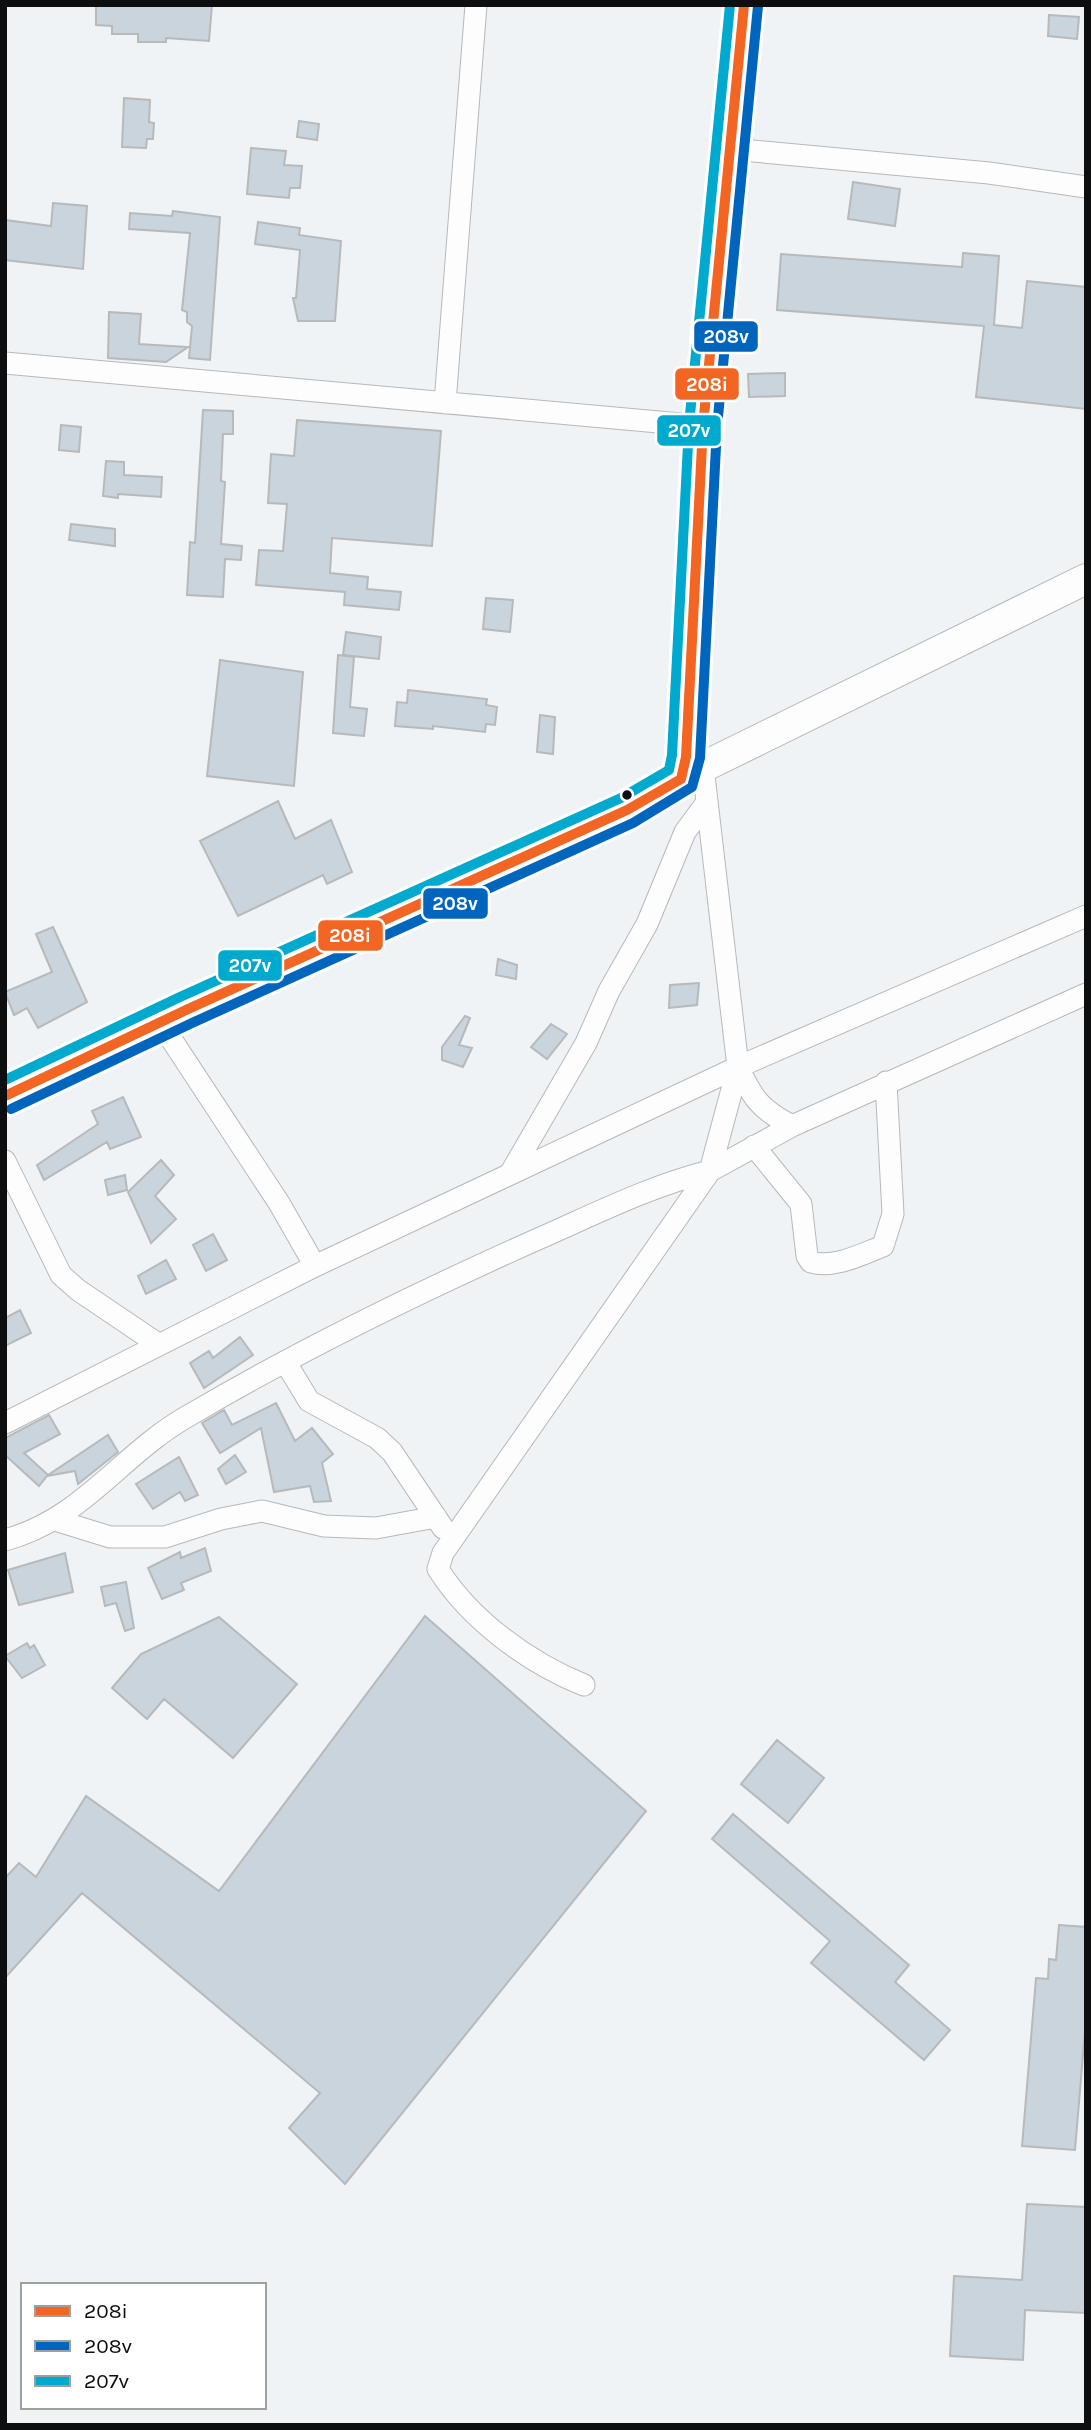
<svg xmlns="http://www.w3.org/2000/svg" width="1091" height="2430" viewBox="0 0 1091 2430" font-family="Karla,sans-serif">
<rect width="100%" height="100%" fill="#f0f3f5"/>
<!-- building -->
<path fill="#cad4dc" stroke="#b7b9bb" stroke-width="2" d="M96,5H212L209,41L166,38V42H138V34H112V26L96,25Z
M1049,15L1079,17L1077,39L1048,36Z
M124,98L150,100L149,122L154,123L153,139H147L146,148L122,147Z
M299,121L319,124L317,140L297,137Z
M251,148L286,151L284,165L302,166L300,188H290L289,198L247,194Z
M853,182L900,189L895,226L848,219Z
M53,203L87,206L83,269L5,260V220L51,226Z
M173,211L220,217L210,360L189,358L192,326L187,322V312L182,310L190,233L129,229L130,213L172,216Z
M258,222L300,228L299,235L341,241L335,321H298L293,298H296L300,250L255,244Z
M963,253L999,256L994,325L1022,328L1027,281L1086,287V409L976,397L984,326L777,310L781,254L962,267Z
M109,312L141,314L139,344L188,347L166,362L108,358Z
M785,373V396L749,397L748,374Z
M203,410L233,411V434H223L221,481L225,482L221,544L242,546L241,560L225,559L223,597L187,595L190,542L195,543Z
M297,420L441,431L432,546L332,538L330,573L368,577L367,589L401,592L399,610L344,605L345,592L256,585L259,550L283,551L287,504L268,503L271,454L294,456Z
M61,425L81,427L79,452L59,450Z
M106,461L124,462V475L162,477L161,497L118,494V498L103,496Z
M71,524L115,529V546L69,540Z
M486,598L513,600L510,632L483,629Z
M346,632L381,637L379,659L343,655Z
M338,655L354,657L350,707L367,709L364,736L333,733Z
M220,660L303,672L294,786L207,776Z
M408,690L487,699L486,705L497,707L495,725L486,724L485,732L433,726V729L395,726L397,702L407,703Z
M540,715L555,717L553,754L537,752Z
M278,801L295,839L331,820L352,872L327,884L323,875L238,916L200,841Z
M53,927L87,1002L38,1028L27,1008L14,1015L5,992L52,972L36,934Z
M498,959L517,965L516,979L496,975Z
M699,983L697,1005L669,1008L670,985Z
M465,1016L470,1018L459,1045L472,1048L463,1067L442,1060V1047Z
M551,1024L567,1034L547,1059L531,1047Z
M123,1097L141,1137L110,1149L107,1142L44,1180L37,1165L98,1124L92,1111Z
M161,1160L174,1175L155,1196L176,1219L151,1243L128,1192Z
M125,1175L127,1190L108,1195L105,1180Z
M213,1234L227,1260L206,1271L193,1245Z
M166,1260L176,1279L146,1294L138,1276Z
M20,1310L31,1333L5,1346V1318Z
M240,1337L253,1355L204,1388L190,1363L209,1351L213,1358Z
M276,1403L295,1441L312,1428L333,1454L322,1463L331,1501L314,1502L310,1486L274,1492L261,1428L220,1453L202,1423L224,1410L232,1425Z
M49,1415L60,1434L24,1453L48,1475L108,1435L118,1452L78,1484L75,1471L47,1476L39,1486L5,1455V1438Z
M235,1455L246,1472L226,1484L218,1469Z
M179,1457L198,1495L185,1501L180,1492L153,1509L136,1484Z
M205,1548L211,1571L181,1583L184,1590L162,1599L148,1568L180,1552L181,1558Z
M65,1553L73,1592L19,1605L8,1570Z
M126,1582L134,1628L125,1631L116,1603L105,1606L101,1587Z
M425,1616L646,1811L345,2184L289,2128L320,2093L82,1893L5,1978V1878L19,1863L36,1877L86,1796L219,1891Z
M219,1617L297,1684L233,1758L164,1699L147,1719L112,1688L141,1654Z
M27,1643L30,1648L34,1645L45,1665L22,1678L5,1656Z
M777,1740L824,1778L788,1823L741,1784Z
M733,1814L909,1965L895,1982L950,2030L924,2060L811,1963L830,1941L712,1839Z
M1059,1925L1086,1927V2019L1075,2150L1022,2146L1036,1978L1048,1979L1049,1959L1056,1960Z
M1027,2204L1086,2207V2313L1025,2310L1023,2360L950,2356L954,2276L1022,2280Z"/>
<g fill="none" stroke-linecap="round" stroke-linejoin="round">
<!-- street casing -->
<g stroke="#b6b8ba" stroke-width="23">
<path id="street" d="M731,149L989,173L1086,187
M5,363L703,426
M445,403L476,5
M703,767L738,1067C753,1099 760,1109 792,1126
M160,1022L279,1203L315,1266
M754,1146L801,1204L807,1256L811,1262C834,1269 862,1254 883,1246L893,1214L886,1082
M5,1161L61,1275L78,1290L158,1344
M510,1174L586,1043L609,991L647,924L685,832L707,802
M286,1363L309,1401L377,1438L392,1452L443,1528
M5,1423L315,1266L738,1067L1086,916
M55,1520L110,1537H165L221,1519L262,1511L324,1526L376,1528L436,1517
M5,1540C83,1519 121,1454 188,1416C300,1350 419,1292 538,1239C595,1214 650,1186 710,1171L738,1067
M584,1685C529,1663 470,1620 438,1569L443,1553L710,1171L792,1126L1086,994"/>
</g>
<!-- secondary casing -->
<g stroke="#b6b8ba" stroke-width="32">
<path id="secondary" d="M681,779L686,757L703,426L744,5
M5,1096L186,1010L627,810L703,767L1086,579"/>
</g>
<!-- street -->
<use href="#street" stroke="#fdfdfe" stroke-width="21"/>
<!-- secondary -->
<use href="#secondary" stroke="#fdfdfe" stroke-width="30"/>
<!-- bus-1 casing -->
<g stroke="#fff" stroke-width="16">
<path id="bus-1" d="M5,1096L186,1010L627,810L681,779L686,757L703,426L744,5"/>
</g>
<!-- bus-2 casing -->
<g stroke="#fff" stroke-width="16">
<path id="bus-2" d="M11,1109L192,1023L633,823L692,787L700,758L717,427L758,6"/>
</g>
<!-- bus-3 casing -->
<g stroke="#fff" stroke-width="16">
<path id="bus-3" d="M5,1080L180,997L621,798L669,770L672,755L689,425L730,5"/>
</g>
<!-- bus-1 -->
<use href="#bus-1" stroke="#f26522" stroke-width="10"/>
<!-- bus-2 -->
<use href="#bus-2" stroke="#0065bd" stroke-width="10"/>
<!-- bus-3 -->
<use href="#bus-3" stroke="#00a9ce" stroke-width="10"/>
</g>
<!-- markers -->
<circle fill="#0d0e0f" stroke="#fff" stroke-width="2.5" cx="627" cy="795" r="6"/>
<g stroke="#fff" stroke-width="2.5">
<rect x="693" y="320" width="66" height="33" rx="7" fill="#0065bd"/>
<rect x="674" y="367" width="66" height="34" rx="7" fill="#f26522"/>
<rect x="656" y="414" width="66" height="33" rx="7" fill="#00a9ce"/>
<rect x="422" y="887" width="67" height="33" rx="7" fill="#0065bd"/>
<rect x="317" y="919" width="67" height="33" rx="7" fill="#f26522"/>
<rect x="217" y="949" width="66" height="33" rx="7" fill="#00a9ce"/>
</g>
<g font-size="19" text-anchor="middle" font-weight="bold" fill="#fff">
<text x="726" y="343">208v</text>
<text x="707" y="391">208i</text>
<text x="689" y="437">207v</text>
<text x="455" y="910">208v</text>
<text x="350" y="942">208i</text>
<text x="250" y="972">207v</text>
</g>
<!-- border -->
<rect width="1091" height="2430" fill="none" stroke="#0d0e0f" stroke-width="14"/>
<!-- legend -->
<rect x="21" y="2283" width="245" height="126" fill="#ffffff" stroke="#9e9f9f" stroke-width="2"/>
<rect x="35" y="2306" width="35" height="10" fill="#f26522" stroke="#9e9f9f" stroke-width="2"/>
<text x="84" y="2318" font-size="21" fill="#0d0e0f">208i</text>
<rect x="35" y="2341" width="35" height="10" fill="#0065bd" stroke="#9e9f9f" stroke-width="2"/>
<text x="84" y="2353" font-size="21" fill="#0d0e0f">208v</text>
<rect x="35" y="2376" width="35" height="10" fill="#00a9ce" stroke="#9e9f9f" stroke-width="2"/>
<text x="84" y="2388" font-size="21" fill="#0d0e0f">207v</text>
</svg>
